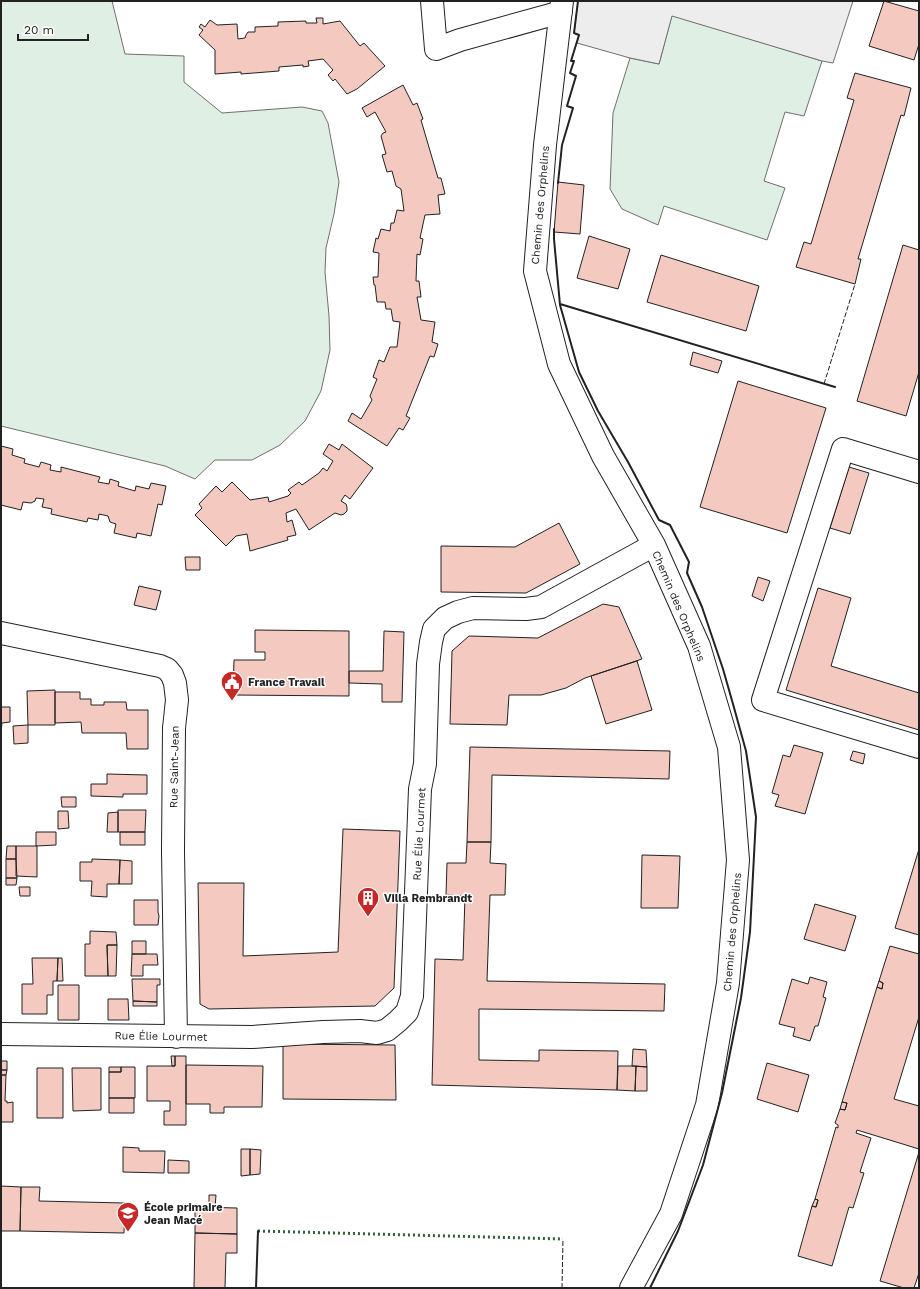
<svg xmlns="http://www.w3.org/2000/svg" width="920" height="1289" viewBox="0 0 920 1289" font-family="'Work Sans',sans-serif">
<rect width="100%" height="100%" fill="#fff"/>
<!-- green -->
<path fill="#e0efe3" stroke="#6f6f6f" d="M1,1H112L125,54L184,56V82L222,113L302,107L322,111L328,123L339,182L334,214L326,248L325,272L329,316L330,350L321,391L305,421L280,445L252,460H215L195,479L165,466L1,426Z
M672,15L822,61L804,116L785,112L764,181L785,188L767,240L664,206L658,225L622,209L610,189L613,113L630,58L659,64Z"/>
<!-- parking -->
<path fill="#ededed" stroke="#6f6f6f" d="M578,1H853L833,63L822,61L672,16L659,64L630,58L577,43L579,35L574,33Z"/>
<!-- building -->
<path fill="#f3c9c0" stroke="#222" d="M884,1L919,11V44L914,60L869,46Z
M316,18H323V24L340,21L360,46L364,43L385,66L357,89L347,94L335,79L333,81L328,75L333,70L323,59L308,61L309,66L303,67V65L279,67V71L241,74V72L215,74V50L199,35L203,30L199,27L201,24L205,27L210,20L217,25L237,24L238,39L245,38L246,35L248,32H255V27L278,26V22L306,21V23H317Z
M855,73L911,88L904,116L901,115L858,259H861L855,284L796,267L804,242L811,244L854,100L847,98Z
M403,85L413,105L417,103L423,119L421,120L438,178H441L445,194L438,195L440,214L425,215L420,238L423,239L420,255L417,254L416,281H419L421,297H417L421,320L435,322L432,342L438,344L434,357L430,356L406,416L410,418L403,430L399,428L387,446L348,421L352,413L361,419L372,400L370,396L377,379L373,377L379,360L384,362L390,347H397L400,322L393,321L391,309H386L385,302H377L375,285H374L373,277H378L379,253L373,252L376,238L378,239L381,229L390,231L391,223H394L397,210L404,211L401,189L396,186L392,171L387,172L382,155L386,154L381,136L383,133L386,132L375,112L367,117L362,108Z
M558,182L584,185L580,234L554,232Z
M589,236L630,249L618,289L577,278Z
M903,245L919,250V372L906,416L857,401Z
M661,255L759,286L746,331L647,302Z
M693,352L722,361L718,373L690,365Z
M738,381L826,408L787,533L700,507Z
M329,444L339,450L342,444L373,468L350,499L345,495L341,501L346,504L347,507V511L344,514L341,515L335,513L309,530L296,509L286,513L287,522L292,520L296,535L287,537L288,540L250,551L247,534L236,536L226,546L195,515L202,508L199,504L216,486L222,492L232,482L250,500L268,497L269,502L288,496L291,493L288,490L299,482L302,485L319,473L323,468L327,471L333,461L323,454Z
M1,446L13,449L12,455L25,459L24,463L39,467L41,462L51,465L50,470L61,472V467L100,477L98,482L109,484L110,479L119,482L118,486L135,491L136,486L149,489L151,483L166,486L162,505L158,504L151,536L137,533L136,538L114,533L116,524L110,522L108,516L99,514L98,520L88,518L87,522L51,514L52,509L42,507L44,499L36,498L35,501L31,503L23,502L21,510L1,505Z
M849,467L869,473L850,534L830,528Z
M559,523L580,564L526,593L441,592V546L515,547Z
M185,557H200V570H186Z
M758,577L770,581L763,601L752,596Z
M139,586L161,591L156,610L134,605Z
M818,588L851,598L831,666L919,693V730L786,690Z
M603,604L619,607L642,659L585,678L566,688L541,695H509L507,725L450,724L452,651L469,636L538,638Z
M255,630L349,631V696L233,695L234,660H265V652H255Z
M384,631L404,632L402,702H382V684L349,683V671H383Z
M637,661L652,710L606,724L591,676Z
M55,690V725H28L27,691Z
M55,692H80V699H91V705H104V702H126L127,710H148V749H127L126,733H82L81,722L55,723Z
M1,707H10V722L2,723L1,732Z
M28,725V743L14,744L13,726Z
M794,745L823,753L805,814L775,806L779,795L772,793L783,755L790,757Z
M470,747L670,751L669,779L492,775L491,842H467Z
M853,751L865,754L863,764L850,760Z
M107,774L147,775V794H123V797L91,796V784H107Z
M61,797H76V807H62Z
M118,810H146L145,832H118Z
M58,811H68L69,828L58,829Z
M118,812V832H107L108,813Z
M343,829L400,831L394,988L375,1006L209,1009L200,1004L198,883H244L243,956L338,952Z
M36,832H56V845L36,846Z
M120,832H145V845H120Z
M467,842H491L490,863L506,864L505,895H490L487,981L665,984L664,1011L479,1009V1060L539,1061V1050L618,1051L617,1090L432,1085L435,959L463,960L465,896L446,895L447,863H466Z
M7,846H16V859H6Z
M16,846H37V877L16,876Z
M919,849V935L895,928Z
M642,855L680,856L678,908H641Z
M6,859H16L17,878H6Z
M92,859L120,860L119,884H107V897L91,896L92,881H80V862H92Z
M120,860L132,861V884H119Z
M6,878H17L16,885H6Z
M19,887H30V896H20Z
M134,900H158V912L159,916L158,925H134Z
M815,904L856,916L845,951L804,939Z
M90,931L116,932L117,945H107L108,976H85V944H90Z
M132,941H146V954H132Z
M107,945H117L116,976H108Z
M890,946L919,954V1017L894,1099L919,1106V1149L857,1130L856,1133L871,1138L860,1172L864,1173L853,1208L849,1207L832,1266L798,1256L812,1206L816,1207L818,1200L815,1199L836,1127L838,1128V1125L835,1123L840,1109L845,1110L847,1103L842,1102L877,987L882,989L883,983L879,981Z
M132,954H157L158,965H143V976H131Z
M32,958H58L57,981H53V995H47V1014H22V984H33Z
M58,958H62L63,981H57Z
M810,977L827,982L823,997L826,998L818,1026H815L810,1041L793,1036L795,1028L779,1024L792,979L808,984Z
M132,979H160V985H157V1002L133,1001Z
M879,981L883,983L882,989L877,987Z
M58,985H79V1020H58Z
M108,999H128L129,1020H108Z
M133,1001L157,1002V1006H133Z
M283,1044L395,1045L396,1100L283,1099Z
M633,1049L646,1050L647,1067L632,1066Z
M171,1056H175V1066H172Z
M175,1056H186V1125H164V1111H170V1101H147V1066H175Z
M1,1061H7V1070H1Z
M767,1063L809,1075L798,1112L757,1099Z
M186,1065L263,1066L262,1107H224V1113H210V1104H186Z
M618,1066H636L635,1091L617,1090Z
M636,1066L647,1067V1091H635Z
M109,1067H121V1072H109Z
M121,1067H135V1098H109V1072H121Z
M37,1068H63V1118H37Z
M72,1068H101V1110L73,1111Z
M1,1070H7L6,1075H1Z
M1,1075H6L5,1101H7V1103L13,1102V1122H1Z
M109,1098H134V1113H109Z
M842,1102L847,1103L845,1110L840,1109Z
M123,1147L139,1148V1151H165L164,1173L123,1172Z
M241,1149H250V1175L241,1176Z
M250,1149L261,1150L260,1174L250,1175Z
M919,1152V1273L914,1288H904L880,1281Z
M168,1160L189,1161V1173H168Z
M1,1186L21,1187L20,1231H1Z
M21,1187H40L39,1201L125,1203L124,1233L20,1231Z
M209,1195H216L215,1208H209Z
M815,1199L818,1200L816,1207L812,1206Z
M195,1207L237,1208V1234L195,1233Z
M195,1233L237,1234V1253H226L225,1288H194Z"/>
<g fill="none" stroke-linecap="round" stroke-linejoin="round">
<!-- minor casing -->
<g stroke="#222" stroke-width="24">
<path id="minor" d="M432,1L436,49L460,40L561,12
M562,1L545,145L535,271L559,364L603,456L654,545L699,646L729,747L738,860L728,983L707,1105L671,1214L631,1288
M919,472L843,449L763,700L919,747
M1,633L160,666L167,669L172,675L175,683L177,700L174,728L173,851L176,1037
M1,1034L252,1037L323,1032L360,1031L377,1033L387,1030L398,1021L407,1012L412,996L420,789L425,764L428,664L431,642L434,629L445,618L458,612L473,608L526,609L541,607L654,545"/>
</g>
<!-- minor -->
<use href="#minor" stroke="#fff" stroke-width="22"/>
<!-- hedge -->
<path stroke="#2f5e38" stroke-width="3" stroke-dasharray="2 3" stroke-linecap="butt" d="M258,1231L563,1239"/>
<!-- fence -->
<path stroke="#222" stroke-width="1" stroke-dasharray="5 2" stroke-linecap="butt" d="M824,384L855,284
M562,1288L563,1239"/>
<!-- wall -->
<path stroke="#222" stroke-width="2" d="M558,183L562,145L573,108L567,106L576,76L570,73L574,61H571L579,35L574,33L578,1
M554,229V239L560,305L579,372L598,411L628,462L659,520L670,525L689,562L687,573L702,607L723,669L733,704L746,751L756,817L750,932L741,998L722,1093L703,1165L678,1231L650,1288
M560,304L835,387
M256,1288L258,1231"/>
</g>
<!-- icons -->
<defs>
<g id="civic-pin" transform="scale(1.15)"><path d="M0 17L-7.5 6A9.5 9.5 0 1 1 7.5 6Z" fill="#c62828" stroke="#fff"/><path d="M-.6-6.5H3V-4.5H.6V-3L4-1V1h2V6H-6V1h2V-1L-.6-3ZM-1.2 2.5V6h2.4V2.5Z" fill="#fff"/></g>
<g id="building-pin" transform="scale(1.15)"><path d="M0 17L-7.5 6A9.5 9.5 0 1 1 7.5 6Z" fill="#c62828" stroke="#fff"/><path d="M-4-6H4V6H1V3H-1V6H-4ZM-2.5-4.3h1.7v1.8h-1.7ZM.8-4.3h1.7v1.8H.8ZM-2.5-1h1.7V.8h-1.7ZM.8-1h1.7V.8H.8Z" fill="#fff"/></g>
<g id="school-pin" transform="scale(1.15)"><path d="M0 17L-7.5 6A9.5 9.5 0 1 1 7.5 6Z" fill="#c62828" stroke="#fff"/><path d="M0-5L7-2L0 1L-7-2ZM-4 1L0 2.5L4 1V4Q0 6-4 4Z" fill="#fff"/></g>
</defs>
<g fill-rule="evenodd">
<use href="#civic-pin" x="232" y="682"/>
<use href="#building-pin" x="368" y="898"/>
<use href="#school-pin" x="128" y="1213"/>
</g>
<g text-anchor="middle" stroke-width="3" stroke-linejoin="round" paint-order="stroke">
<!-- street labels -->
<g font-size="11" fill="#222" stroke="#fff">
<text transform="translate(540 205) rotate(-85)" y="4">Chemin des Orphelins</text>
<text transform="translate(679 606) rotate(67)" y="4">Chemin des Orphelins</text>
<text transform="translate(174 767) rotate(-89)" y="4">Rue Saint-Jean</text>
<text transform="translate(419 834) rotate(-87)" y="4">Rue Élie Lourmet</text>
<text transform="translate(732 932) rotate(-85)" y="4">Chemin des Orphelins</text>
<text transform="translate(161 1036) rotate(1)" y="4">Rue Élie Lourmet</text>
</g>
<!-- poi labels -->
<g font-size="11" font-weight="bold" fill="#222" stroke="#fff" text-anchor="start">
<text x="248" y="686">France Travail</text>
<text x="384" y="902">Villa Rembrandt</text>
<text x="144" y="1211">École primaire<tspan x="144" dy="13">Jean Macé</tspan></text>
</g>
</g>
<!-- border -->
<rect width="920" height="1289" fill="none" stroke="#222222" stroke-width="4"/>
<!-- scale -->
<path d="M18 34v6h70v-6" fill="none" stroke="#222222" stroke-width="2"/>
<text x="24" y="34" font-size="12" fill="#222222" stroke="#ffffff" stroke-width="3" paint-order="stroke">20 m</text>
</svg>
